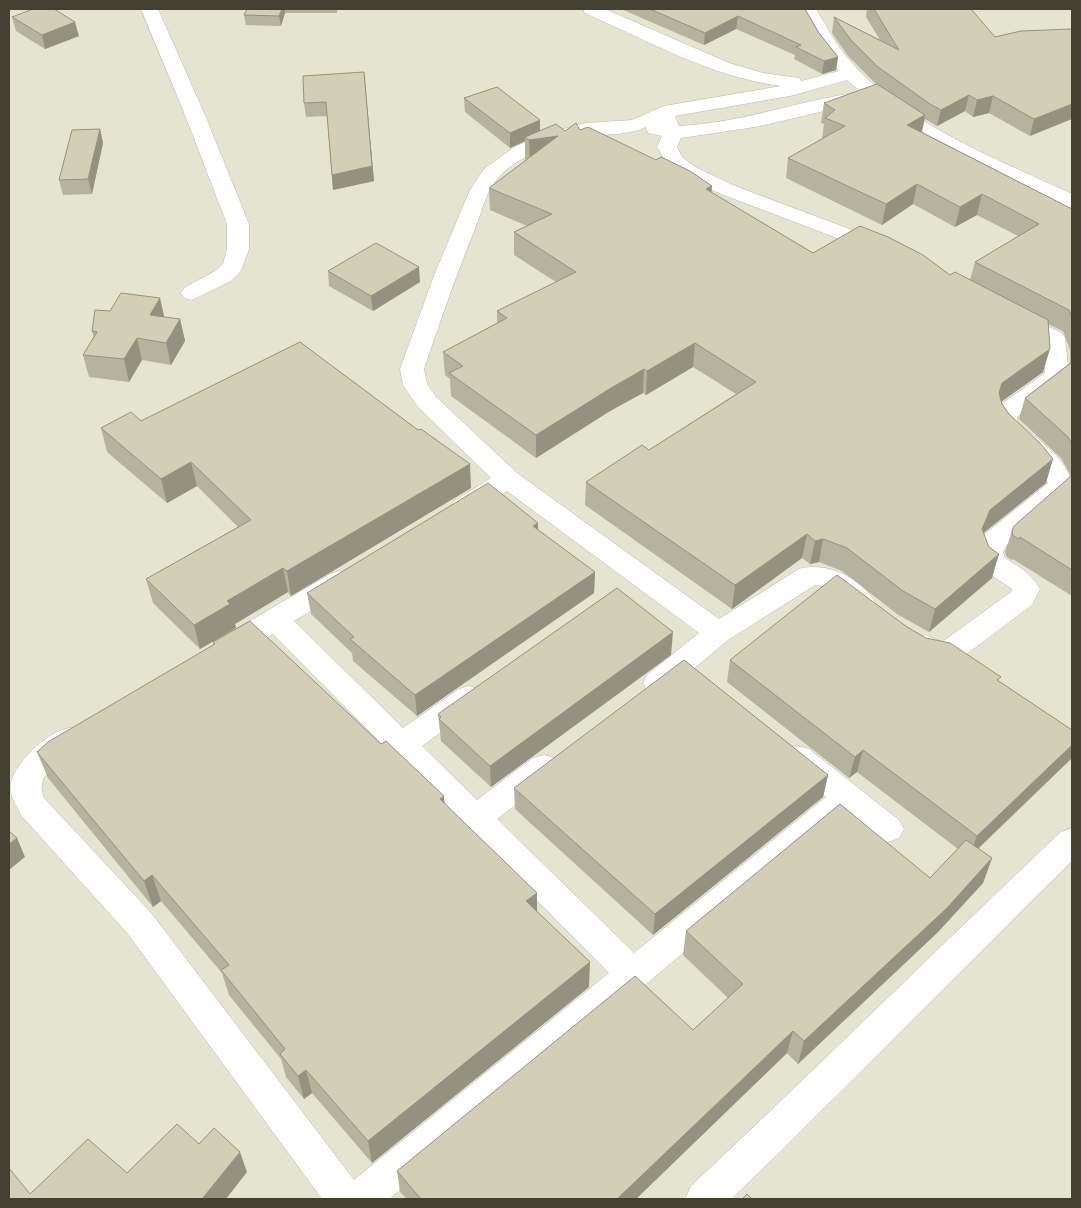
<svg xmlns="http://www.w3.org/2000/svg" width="1081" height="1208" viewBox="0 0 1081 1208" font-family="Figtree,sans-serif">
<rect width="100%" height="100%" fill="#f1f0e2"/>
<!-- residential -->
<path fill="#e5e4d0" d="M9,9H1072V1199H9Z"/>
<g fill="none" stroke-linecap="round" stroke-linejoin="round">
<!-- minor casing -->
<g stroke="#bdbaa4" stroke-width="1">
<path id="minor" d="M141,9H158L205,115L249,224V249L241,271L231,281L192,300L184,298L181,293L184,288L215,271L223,264L227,249V224L185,115Z
M583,9H605L729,63L763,73L799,78L801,81L839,71L819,44L799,9H816C827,27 837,47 852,63C904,123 1001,161 1072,194V208L1065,206C997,174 928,144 868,98L867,101L755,127L681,138L677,147L682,157L697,168L735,186L887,243L890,248L887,253L879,254L721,194L683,176L667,164L657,147L662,136L648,133L646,127C624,138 590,132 564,141C542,149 514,159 498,178C487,190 482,210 476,226C457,273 440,321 424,369L427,384L436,397L517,473L719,619L799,569C826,561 861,578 875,602L871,609C843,617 838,587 815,585L728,640L667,691L657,694L647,691L643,683L647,675L699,633L507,491C491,501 473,519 454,513L450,507L454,501L491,478L418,407L403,385L400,369L435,273L470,190L484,169L516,146L552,132L586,123L632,120L664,106L781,86C712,77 648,41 585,13ZM847,80L861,92C800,100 742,123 679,126L675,116L790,96Z
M1015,311L1062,333L1065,338L1069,376L1065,381L1017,417V420C1035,440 1072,459 1072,489L1006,546L1003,552L1005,558C1019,567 1032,574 1040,589L1032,605L956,662C940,667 920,662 911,646L915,639L925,635L942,642L1011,592L1012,589L984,570L977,552L985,534L1048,483C1039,461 982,431 996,408L1045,373L1043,342L1007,323L1004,318L1007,313Z
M340,571L350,574L354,581L350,588L294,621L403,728L459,689L469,686L479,689L484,697L479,705L422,746L477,800L533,758L544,755L555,758L559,767L555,776L497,819L634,953L826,797L787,767L783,758L787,749L798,746L809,749L899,820L904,829L899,838L888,842L877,838L848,815L389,1199H322L128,934L21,815C16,805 8,793 11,782C16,762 49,730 70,728C74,728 78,731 82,732L86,740C75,761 31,767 44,798L152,914L354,1180L609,973L273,634C256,644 237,662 217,656L213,648L217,640L330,574Z
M1072,828V861C958,973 846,1088 731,1199H685L691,1186C816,1069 937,949 1061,832Z"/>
</g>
<!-- minor -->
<use href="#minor" fill="#fff" fill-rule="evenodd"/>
</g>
<!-- wall -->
<path fill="#b5b29d" d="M247,9H337V13H285L281,26L246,25L244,15Z
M621,9H805L819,33L838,57L836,70L822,74L794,59L795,55L736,29L704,45Z
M867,9H874L995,37L1072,29L1030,136L989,113L973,117L965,111L937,126L925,119L922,132L1072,209V596L1013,559L1012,560L1007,557L1005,552L1012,531L1071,476L1061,458L1019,419L1025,398L1070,363V350L1063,331L1048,324L1043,372L1001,402L1046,483L984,533L992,578L929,632L897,614L842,571L819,562L810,564L802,558L732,609L585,505L586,482L649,450L736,394L693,367L646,395L643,393L610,411L536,458L451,396L450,379L445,375L443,352L497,323V311L556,282L514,255V232L527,226L490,210L489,188L526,160L525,159V141L510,148L465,112L464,98L540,131H565L580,130L711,192L813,253L950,275L970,280L975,262L1018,236L977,215L955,227L913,204L882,225L786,178L788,158L823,138H822L824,124L821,123L824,103L877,85L848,56L832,33L834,17L880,40L866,17Z
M12,17L79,36L45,49L16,31Z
M364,72L374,181L333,190L327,116L306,117L304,103Z
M100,129L103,143L92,194L63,195L59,180Z
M328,271L420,282L373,311L329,286Z
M164,317L180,319L185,341L171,365L142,360L129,382L89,377L83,355L94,338L92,331Z
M141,421L471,488L291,596L288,592L235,624L236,628L200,649L153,603L146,579L238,527L197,486L167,503L107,452L101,428Z
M538,523V530L595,572L594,593L417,716L353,661L352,653L311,614L307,593Z
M907,627L999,681L1072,730V758L978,849L992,858L983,883L938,932L798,1064L787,1053L636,1199H407L400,1192L397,1171L693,1030L728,998L683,955L686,931L930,878L958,849L857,772L849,778L727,682L730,660Z
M213,642L381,744L445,803L537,911L589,987L372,1163L312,1093L304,1099L286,1077L281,1059L229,995L222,973L161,901L153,907L48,778L37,752L213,645Z
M671,655L491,787L441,741L438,714Z
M828,775L823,797L653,935L515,809L514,788Z"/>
<!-- shaded-wall -->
<path fill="#949180" d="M282,9H285V13L281,26L279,16Z
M738,16L736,29L704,45L705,33Z
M75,22L79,36L45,49L42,35Z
M838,57L836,70L822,74L824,61Z
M364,72L374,181L333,190L332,175Z
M969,95L965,111L937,126L941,110Z
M993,96L989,113L973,117L977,100Z
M1072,104V119L1030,136L1034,119Z
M925,115L921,135L907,125Z
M540,120V135L525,137V141L510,148V133Z
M100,129L103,143L92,194L88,179Z
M558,136L530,162L529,140Z
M917,184L913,204L882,225L886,204Z
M712,186L710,208L706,189Z
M982,194L977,215L955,227L960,207Z
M419,267L420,282L373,311L371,296Z
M160,298L165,320L150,315Z
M180,319L185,341L171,365L166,343Z
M137,338L142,360L129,382L124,359Z
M695,343L693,367L646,395L647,371Z
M1050,349L1043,372L995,406L1002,383Z
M644,369L643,393L610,411L536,458V435L611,388Z
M1053,459L1046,483L983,533L982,529L990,510Z
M191,462L197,486L167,503L161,479Z
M470,464L471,488L291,596L287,571Z
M538,523V545L533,526Z
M807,534L802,558L732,609L735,585Z
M823,539L819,562L810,564L815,541Z
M999,554L992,578L929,632L935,609Z
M283,568L288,592L235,624L236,628L200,649L194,625L227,601Z
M595,572L594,593L417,716L415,695Z
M673,632L671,655L491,787L490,766Z
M1072,745V758L969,857L977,836Z
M863,750L857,772L849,778L855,757Z
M828,775L823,797L653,935L655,914Z
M444,796L446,822L440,799Z
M17,838L25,857L9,870V844Z
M992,858L983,883L938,932L798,1064L804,1041Z
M152,875L161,901L153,907L144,881Z
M537,893V918L526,901Z
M590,962L589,987L372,1163L368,1141Z
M793,1031L787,1053L636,1199H617Z
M306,1070L312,1093L304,1099L298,1076Z
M240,1152L247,1172L226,1199H202Z"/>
<!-- building -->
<path fill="#d3cfb7" stroke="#949180" d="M33,9H54L75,22L42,35L12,17Z
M247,9H282L279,16L244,15Z
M650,9H805L819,33L838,57L824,61L796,47L801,45L738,16L705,33Z
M874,9H971L995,37L1021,31L1072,29V104L1034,119L993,96L977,100L969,95L941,110L930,104L878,67L851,40L834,17L899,50Z
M364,72L372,166L332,175L326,102L304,103L303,76Z
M877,84L925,115L907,125L1072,209V318L1069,310L975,262L1039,224L982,194L960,207L917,184L886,204L788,158L845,126L825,118L835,110L824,103Z
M497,87L540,120L510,133L464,98Z
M576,123L580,130L588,127L656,160L661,157L690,171L712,186L706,189L813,253L860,226L888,237L923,255L950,275L955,272L1048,320L1050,349L1002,383L999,393L1002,404L1009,414L1040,443L1053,459L990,510L982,529L989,547L999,554L935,609L903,591L847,548L823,539L815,541L807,534L735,585L586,482L642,445L649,450L756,382L695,343L647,371L644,369L611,388L536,435L449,373L463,366L443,352L507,318L497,311L576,272L514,232L552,214L489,188L558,136L529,140L525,137L556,124L565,131Z
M100,129L88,179L59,180L72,130Z
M376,243L419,267L371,296L328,271Z
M121,293L160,298L150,315L180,319L166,343L137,338L124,359L83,355L97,332L92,331L95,310L110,311Z
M300,342L418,430L421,429L470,464L287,571L283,568L227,601L230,604L194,625L146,579L251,520L191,462L161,479L101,428L131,412L141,421Z
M1072,362V444L1068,437L1025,398Z
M1072,475V570L1020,537L1019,539L1013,536L1012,531L1014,526Z
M488,483L538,523L533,526L595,572L415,695L350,639L354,637L307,593Z
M837,575L907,627L926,638L950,643L1001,677L997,680L1072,730V745L977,836L863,750L855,757L730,660Z
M617,588L673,632L490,766L439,719L441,717L438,714Z
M250,621L381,744L386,741L444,796L440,799L537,893L526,901L590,962L368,1141L306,1070L298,1076L280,1054L285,1049L221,970L229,965L152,875L144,881L37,752L48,742L215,644L213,642Z
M684,660L828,775L655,914L514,788Z
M840,804L930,878L966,840L992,858L947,908L804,1041L793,1031L617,1199H421L397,1171L635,976L693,1030L743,984L686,931Z
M9,831L17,838L9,844Z
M177,1124L199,1144L214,1128L240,1152L202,1199H9V1168L30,1194L88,1139L127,1173Z
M747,1194L752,1199H742Z"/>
<!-- border -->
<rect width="1081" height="1208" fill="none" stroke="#434032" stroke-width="20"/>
</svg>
